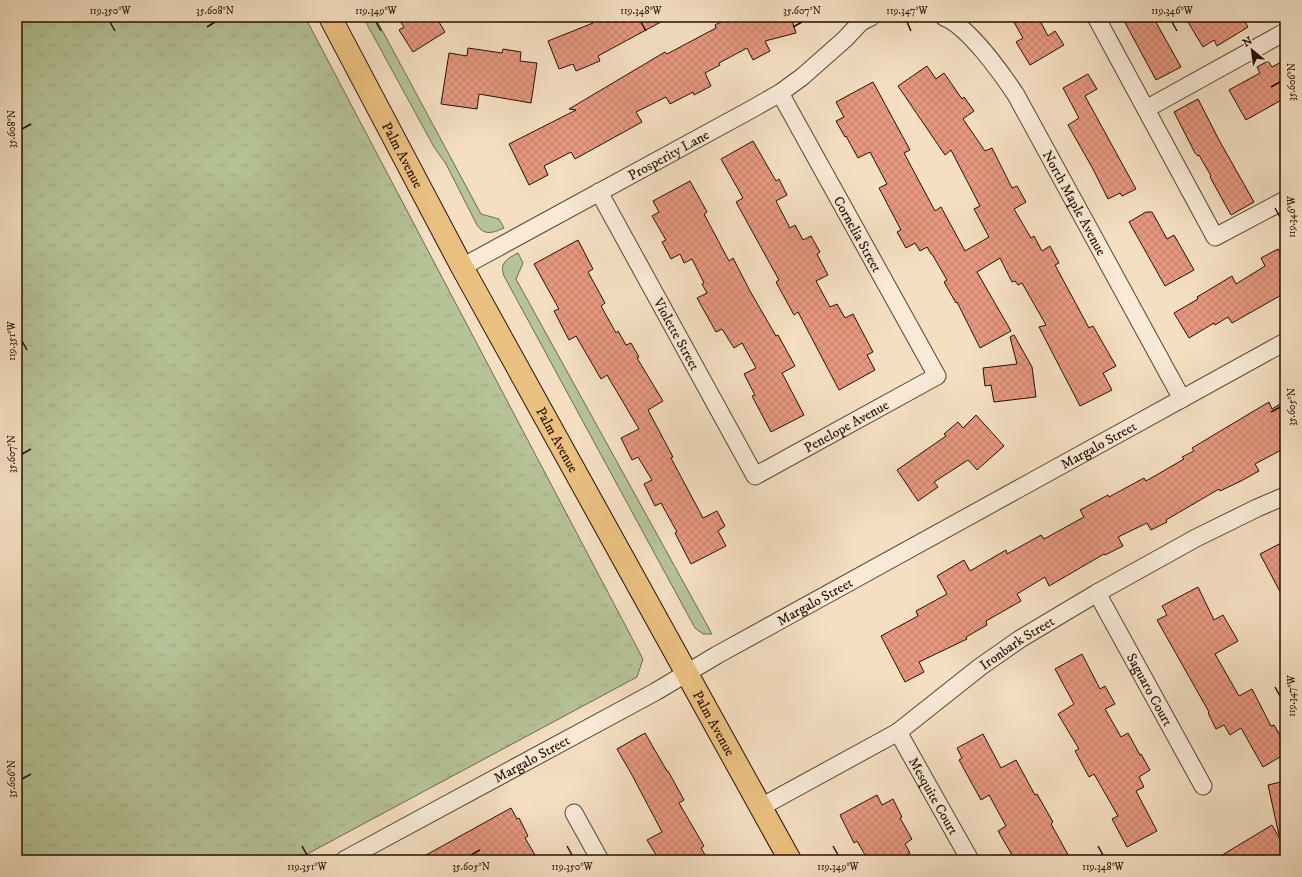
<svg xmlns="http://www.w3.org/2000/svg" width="1302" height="877" viewBox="0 0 1302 877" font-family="'IM FELL DW Pica',serif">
<defs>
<pattern id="grass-tufts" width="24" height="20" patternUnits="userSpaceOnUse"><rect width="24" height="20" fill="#b6c397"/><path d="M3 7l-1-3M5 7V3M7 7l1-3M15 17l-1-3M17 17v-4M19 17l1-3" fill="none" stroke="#9ca680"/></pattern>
<pattern id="building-cross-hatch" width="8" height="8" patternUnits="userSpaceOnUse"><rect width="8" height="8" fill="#e69780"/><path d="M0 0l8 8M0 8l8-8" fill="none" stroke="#c5816d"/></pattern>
</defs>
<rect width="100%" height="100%" fill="#f4dfc2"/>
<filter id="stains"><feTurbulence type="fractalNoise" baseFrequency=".005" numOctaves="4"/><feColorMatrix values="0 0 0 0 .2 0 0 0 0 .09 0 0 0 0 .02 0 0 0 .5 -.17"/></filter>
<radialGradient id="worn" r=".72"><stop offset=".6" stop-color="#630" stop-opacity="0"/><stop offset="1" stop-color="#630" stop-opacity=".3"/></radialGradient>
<!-- grass -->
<path fill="url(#grass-tufts)" stroke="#6e694c" d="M17,17H305L643,659L637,677L296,860H17Z"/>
<!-- park -->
<path fill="#b6c397" stroke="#6e694c" d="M363,17H375L481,214L499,219L504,228C493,233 484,236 477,225L446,164L434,147Z
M518,253L523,263L516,279L712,634H703L695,628L504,276C499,263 507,259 518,253Z"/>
<!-- building -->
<path fill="url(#building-cross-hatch)" stroke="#260f00" d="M397,17H436L445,32L413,52L399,30L404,27Z
M590,17H670L598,56L600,61L576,71L573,64L559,69L548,41L593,23Z
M730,17H791L796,33L765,41L770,51L753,60L747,48L719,63L720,65L705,73L711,86L694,95L693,92L670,104L666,97L636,112L642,122L575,159L571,152L544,166L548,175L529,185L509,144L576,110L569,109L665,52L667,54L716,28L715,25Z
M1011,17H1038L1048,36L1055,31L1064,45L1030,65L1016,42L1023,38Z
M1122,17H1153L1181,67L1156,80Z
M1185,17H1242L1248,27L1217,46L1214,40L1203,47Z
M468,48L502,53L503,49L521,52L520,61L537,63L531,103L479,94L477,109L441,104L449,53L467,56Z
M1285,60V98L1246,120L1229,90L1260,73L1257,67L1268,61L1272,67Z
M927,66L936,79L944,73L962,99L964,97L974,111L963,119L985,151L992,148L1012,188L1017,186L1026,202L1014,209L1031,238L1034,236L1042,251L1050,246L1059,263L1055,265L1089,328L1093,326L1116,366L1103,373L1112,390L1080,406L1039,327L1046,325L1022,283L1018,285L1015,281L1012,282L1000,258L977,272L1011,331L980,348L957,302L956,303L944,282L947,280L932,254H931L927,247L920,251L915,243L906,248L897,232L901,230L879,188L887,184L870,152L858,158L846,136L845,137L836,121L844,117L836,102L873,82L910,150L904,153L935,211L941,207L965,251L989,237L974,209L980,206L951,150L945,155L898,86Z
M1088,74L1097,89L1085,96L1136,189L1122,196L1120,193L1108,199L1093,169L1068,125L1079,118L1063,88Z
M1198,99L1219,140L1254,202L1231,215L1210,177L1211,176L1199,155L1198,156L1195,153L1174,112Z
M753,141L776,181L779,179L787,195L776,201L790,228L795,225L803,240L811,236L820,252L817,254L828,275L816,281L830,307L837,304L845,318L853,314L873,352L867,355L875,370L839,390L798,312L794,315L776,282L779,280L736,202L743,198L721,159Z
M690,181L707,212L704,214L729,261L733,258L750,291L776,336L778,335L795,366L782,373L804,415L771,432L752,396L755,395L744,374L756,368L742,343L734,348L722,329L716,332L697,298L707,293L702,284L704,283L692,259L684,263L680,254L671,259L662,242L666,240L652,216L659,212L653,201Z
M1146,212H1152L1167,239L1174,235L1194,270L1165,286L1129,222Z
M578,240L593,269L588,272L605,303L601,306L616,333L618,331L626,345L631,343L639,357L637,358L663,401L648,410L673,457L671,458L703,518L717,511L725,526L718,531L726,546L691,564L675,533L677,532L661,503L655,506L644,484L652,480L638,457L632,460L621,438L639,429L607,375L601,379L576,336L569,340L554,311L559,309L534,264Z
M1278,249L1285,262V293L1232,323L1228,317L1215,325L1214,323L1189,338L1174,313L1198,299L1197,297L1232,276L1236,284L1265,266L1261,258Z
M1014,335L1032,367L1036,397L994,402L991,385L985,386L983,368L1017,364L1010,337Z
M1285,401V448L1255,464L1259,471L1241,481L1220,491L1219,489L1166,520L1167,522L1151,530L1147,523L1118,537L1123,546L1105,555L1104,554L1049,586L1045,577L1017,594L1021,601L986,621L987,625L966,637L967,639L919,662L924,672L905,682L881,636L918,616L916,611L947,594L937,576L964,560L970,571L1006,550L1007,554L1041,535L1044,539L1084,517L1080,510L1108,495L1109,497L1144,478L1146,481L1184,459L1182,457L1194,451L1192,448L1269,402L1272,409Z
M976,415L1004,446L977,470L968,460L934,482L938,487L918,501L897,470L946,436L944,434L958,422L963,428Z
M1285,541V601L1260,554Z
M1198,587L1214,620L1223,615L1238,641L1215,654L1239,696L1252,689L1271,726L1274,725L1285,744V754L1263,767L1241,728L1230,735L1224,725L1216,729L1208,713L1209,712L1157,620L1167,615L1162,606Z
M1082,654L1100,689L1105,686L1115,704L1105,709L1121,737L1128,733L1140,755L1141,754L1150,770L1139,777L1144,787L1136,791L1157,831L1127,847L1112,819L1118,816L1094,774L1089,777L1075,751L1079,749L1058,714L1074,704L1055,669Z
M645,733L667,771H668L684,800L679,803L704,846L701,848L708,860H659L647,840L662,832L632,775L617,749Z
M983,734L1001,768L1016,760L1035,795L1037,794L1053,822L1051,824L1071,860H1015L998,831L1006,826L989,795L981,800L959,760L962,758L957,748Z
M1285,781V835H1279L1268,785Z
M877,795L882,805L893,799L902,817L900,818L912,839L905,844L910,853L898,860H868L857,841L854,843L840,815Z
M511,808L517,819L519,818L528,836L525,838L538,860H417Z
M1272,825L1285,848V860H1214Z"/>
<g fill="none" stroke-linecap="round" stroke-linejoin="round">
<!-- minor casing -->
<g stroke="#5a4330" stroke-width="19">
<g id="minor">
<path id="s1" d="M944,17C968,26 1002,74 1016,95L1182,399"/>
<path d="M1096,17L1215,237L1285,200"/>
<path d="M1146,109L1285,32"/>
<path id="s2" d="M599,192L755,476L937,376L780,93"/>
<path id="s3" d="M462,267L752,109L780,93L802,77L845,39L861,22L871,17"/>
<path id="s4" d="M1097,593L1203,786"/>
<path id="s5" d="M898,732L970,860"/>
<path id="s6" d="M761,807L898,732L980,667L1020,639L1097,593L1196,538L1257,508L1285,496"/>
<path d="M574,813L600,860"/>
<path id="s7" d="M344,860L655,692L717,655L1285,342"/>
</g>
</g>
<!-- major casing -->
<g stroke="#260f00" stroke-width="24">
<g id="major">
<path id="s8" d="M330,17L462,267L790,860"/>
</g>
</g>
<!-- minor -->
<use href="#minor" stroke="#f8ead7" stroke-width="17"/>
<!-- major -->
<use href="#major" stroke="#eac081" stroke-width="22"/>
</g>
<!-- ticks -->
<path fill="none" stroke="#260f00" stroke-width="1.5" d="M110,22L115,31M376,22L381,31M641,22L646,31M907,22L911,31M1172,22L1177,31M207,27L215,22M793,27L802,22M1271,87L1280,82M22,129L31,124M1275,208L1280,217M22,341L27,350M1271,412L1280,407M22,454L31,449M1275,687L1280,696M22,779L31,774M302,846L307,855M567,846L572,855M833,846L838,855M1098,846L1103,855M471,855L480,850"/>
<g text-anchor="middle" stroke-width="4" stroke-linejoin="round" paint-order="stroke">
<!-- street labels -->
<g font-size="14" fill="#260f00" stroke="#f8ead7">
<text dy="5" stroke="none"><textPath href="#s3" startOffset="235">Prosperity Lane</textPath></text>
<text dy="5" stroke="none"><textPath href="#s8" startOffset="156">Palm Avenue</textPath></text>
<text dy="5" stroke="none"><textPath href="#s1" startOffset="230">North Maple Avenue</textPath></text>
<text transform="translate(858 234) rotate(61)" y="5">Cornelia Street</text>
<text dy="5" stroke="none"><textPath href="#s2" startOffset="162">Violette Street</textPath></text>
<text dy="5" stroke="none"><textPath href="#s2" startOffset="428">Penelope Avenue</textPath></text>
<text dy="5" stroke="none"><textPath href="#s8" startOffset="480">Palm Avenue</textPath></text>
<text dy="5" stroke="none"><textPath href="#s7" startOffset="861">Margalo Street</textPath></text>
<text dy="5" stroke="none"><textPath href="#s7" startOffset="537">Margalo Street</textPath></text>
<text dy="5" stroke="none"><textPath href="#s6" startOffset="305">Ironbark Street</textPath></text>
<text dy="5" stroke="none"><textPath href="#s4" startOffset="110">Saguaro Court</textPath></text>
<text dy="5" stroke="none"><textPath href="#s8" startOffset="804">Palm Avenue</textPath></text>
<text dy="5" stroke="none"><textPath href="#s7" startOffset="213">Margalo Street</textPath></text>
<text dy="5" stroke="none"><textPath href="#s5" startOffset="73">Mesquite Court</textPath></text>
</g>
</g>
<!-- margin -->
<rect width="1302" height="877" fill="none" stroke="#f4dfc2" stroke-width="44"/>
<!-- north arrow -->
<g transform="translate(1252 50) rotate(331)" stroke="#f8ead7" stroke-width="3" paint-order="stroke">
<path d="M0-3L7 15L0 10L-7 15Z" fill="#260f00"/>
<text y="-6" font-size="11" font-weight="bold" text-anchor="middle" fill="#260f00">N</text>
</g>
<rect x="22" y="22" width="1258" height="833" fill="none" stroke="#260f00" stroke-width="1.5"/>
<g font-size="10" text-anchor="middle" fill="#260f00">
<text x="110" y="14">119.350°W</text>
<text x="215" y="14">35.608°N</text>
<text x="376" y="14">119.349°W</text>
<text x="641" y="14">119.348°W</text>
<text x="802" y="14">35.607°N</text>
<text x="907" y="14">119.347°W</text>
<text x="1172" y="14">119.346°W</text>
<text transform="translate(1291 82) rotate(-90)" y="4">35.606°N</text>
<text transform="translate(11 129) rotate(-90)" y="4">35.608°N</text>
<text transform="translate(1291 217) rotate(-90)" y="4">119.346°W</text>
<text transform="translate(11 341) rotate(-90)" y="4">119.351°W</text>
<text transform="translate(1291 407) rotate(-90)" y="4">35.605°N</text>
<text transform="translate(11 454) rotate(-90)" y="4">35.607°N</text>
<text transform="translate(1291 696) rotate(-90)" y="4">119.347°W</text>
<text transform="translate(11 779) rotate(-90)" y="4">35.606°N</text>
<text x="307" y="870">119.351°W</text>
<text x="471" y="870">35.605°N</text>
<text x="572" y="870">119.350°W</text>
<text x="838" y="870">119.349°W</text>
<text x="1103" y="870">119.348°W</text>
</g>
<rect width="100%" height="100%" filter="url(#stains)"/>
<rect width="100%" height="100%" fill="url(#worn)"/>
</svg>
